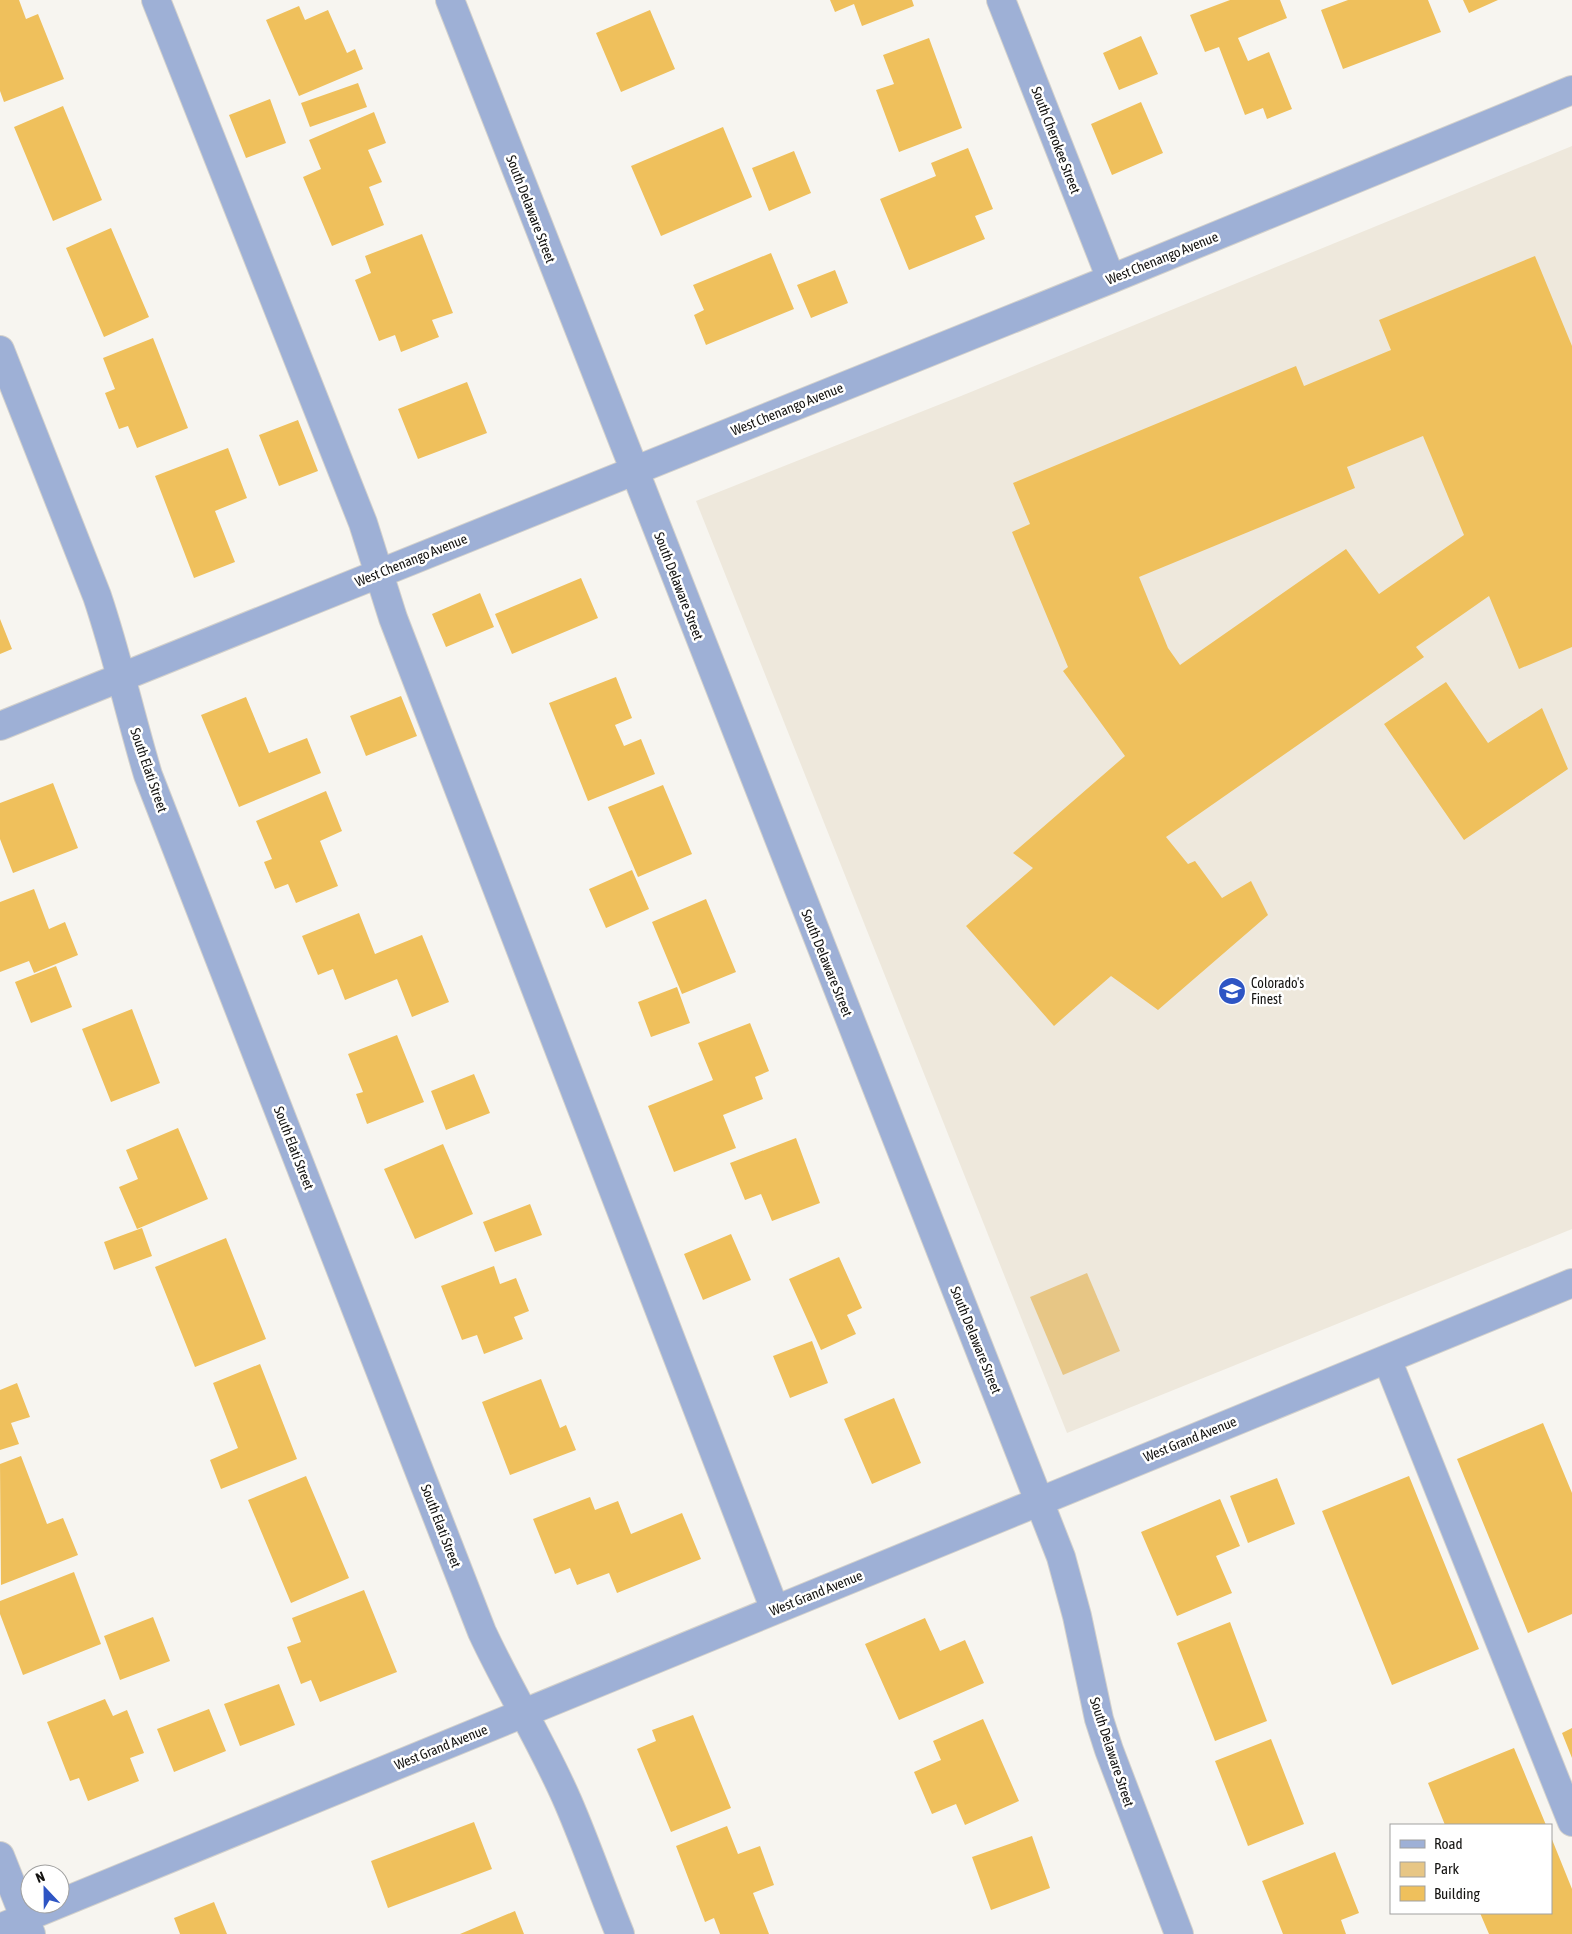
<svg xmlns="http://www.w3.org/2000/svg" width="1572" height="1934" viewBox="0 0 1572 1934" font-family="'Asap Condensed',sans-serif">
<rect width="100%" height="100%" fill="#f7f5f0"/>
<!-- built -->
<path fill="#eee8dc" d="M1572,146V1229L1067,1433L696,501L961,396Z"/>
<!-- green -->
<path fill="#e7c685" d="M1087,1273L1120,1351L1063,1375L1030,1297Z"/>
<!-- building -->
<path fill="#efc05c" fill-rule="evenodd" d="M0,0H19L26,19L38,14L64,79L4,102L0,91Z
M830,0H912L914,6L862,26L854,4L835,12Z
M1230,0H1280L1287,18L1238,38L1248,61L1269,52L1292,109L1267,119L1263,108L1245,115L1219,47L1205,52L1190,15Z
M1348,0H1428L1441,32L1343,69L1321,10Z
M1463,0H1498L1469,13Z
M299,6L305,20L328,10L347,53L355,49L363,69L299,96L266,20Z
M650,10L675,69L621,92L596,33Z
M1141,36L1158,74L1119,90L1103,53Z
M929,38L962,128L899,152L876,90L894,84L883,55Z
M358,83L367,107L310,127L301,103Z
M270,99L286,143L246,158L229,115Z
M1141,102L1163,153L1112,175L1091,124Z
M63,106L102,200L53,221L14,127Z
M374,112L386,143L368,150L382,182L369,187L384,225L332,246L303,177L321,169L309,140Z
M723,127L752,197L661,236L631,166Z
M968,148L993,209L975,216L985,239L909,270L880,199L936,176L931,163Z
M794,151L811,193L769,211L752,168Z
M111,228L149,317L104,337L66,248Z
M422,234L453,313L432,320L439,337L401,352L395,335L379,341L355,280L371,273L365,256Z
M771,253L794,309L706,345L694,315L704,310L693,285Z
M1535,256L1572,346V647L1519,669L1489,596L1416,647L1424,657L1166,837L1188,864L1195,861L1222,898L1251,881L1268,915L1158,1010L1111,976L1054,1026L966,926L1033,868L1013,853L1125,756L1063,671L1068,667L1012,532L1030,524L1013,483L1296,366L1304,386L1391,350L1379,320ZM1423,436L1464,535L1379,594L1346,549L1180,665L1168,648L1139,577L1355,488L1347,467Z
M835,270L848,303L811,318L797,285Z
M153,338L188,428L137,448L128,426L119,429L105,393L115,389L103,358Z
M467,382L487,433L418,459L398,409Z
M298,420L318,471L279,486L259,435Z
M228,448L247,498L215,511L235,562L194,578L155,476Z
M581,578L598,618L512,654L495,614Z
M480,593L494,627L446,647L432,614Z
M0,619L12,649L0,654Z
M616,677L632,718L615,725L624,746L641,739L655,774L588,801L549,703Z
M1446,682L1488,743L1542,708L1568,769L1464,840L1384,724Z
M401,696L417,736L366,756L350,716Z
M246,697L269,753L307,738L321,773L239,807L201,715Z
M53,783L78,848L13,873L0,839V803Z
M663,785L692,854L638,877L608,807Z
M326,791L342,831L320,841L338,886L296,903L288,884L275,889L264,862L272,859L256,821Z
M632,870L649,909L606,928L589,889Z
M34,889L49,929L65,922L78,955L34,973L29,961L0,972V902Z
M706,899L736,972L682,994L652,922Z
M359,913L375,954L422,935L449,1002L412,1017L397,979L345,1000L333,969L318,975L302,936Z
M56,966L72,1007L31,1023L15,982Z
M677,987L690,1023L651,1037L638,1002Z
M132,1009L160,1083L111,1102L82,1029Z
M750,1023L769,1071L755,1077L763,1099L723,1115L736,1148L674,1172L648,1106L713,1080L698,1043Z
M397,1035L424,1102L367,1124L356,1094L363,1092L348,1054Z
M474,1074L490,1113L446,1130L431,1091Z
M178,1128L208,1199L137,1229L119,1187L138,1179L126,1150Z
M796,1138L820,1203L772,1221L761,1194L745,1200L730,1163Z
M443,1144L473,1214L415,1239L384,1169Z
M530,1204L542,1235L495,1252L483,1222Z
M142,1228L152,1256L114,1270L104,1242Z
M731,1234L751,1280L703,1300L684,1254Z
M226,1238L266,1339L195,1367L155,1267Z
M839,1257L862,1308L847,1315L856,1334L821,1350L789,1279Z
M494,1266L500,1284L516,1278L529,1311L514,1317L523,1339L484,1354L477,1335L462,1340L441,1286Z
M812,1341L828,1383L790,1398L773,1356Z
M260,1364L297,1459L221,1489L210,1460L238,1448L213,1383Z
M541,1379L560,1428L566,1425L576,1450L510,1475L482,1402Z
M17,1383L30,1417L11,1423L19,1444L0,1450V1390Z
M894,1398L921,1463L872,1484L844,1419Z
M1543,1423L1572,1493V1614L1528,1633L1457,1459Z
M21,1456L47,1524L63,1518L78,1555L1,1585L0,1464Z
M306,1476L349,1578L291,1603L248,1500Z
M1409,1476L1479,1649L1392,1685L1322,1511Z
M1277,1478L1295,1524L1248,1543L1230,1496Z
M590,1497L595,1510L618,1501L631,1534L682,1513L701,1559L617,1593L609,1573L577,1585L570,1568L555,1574L533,1519Z
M1220,1499L1240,1546L1216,1556L1232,1593L1177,1616L1141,1532Z
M74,1572L101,1644L23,1675L0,1614V1601Z
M364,1590L397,1672L320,1702L311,1680L301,1684L287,1647L301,1642L292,1618Z
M153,1617L170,1661L120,1680L104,1636Z
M925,1618L940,1651L965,1640L984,1683L899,1720L865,1644Z
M1230,1622L1267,1721L1215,1741L1177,1643Z
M279,1684L295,1725L240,1746L224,1704Z
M105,1699L113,1716L127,1710L144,1753L130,1758L139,1781L88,1801L79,1778L70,1781L47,1722Z
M209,1709L226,1751L174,1772L157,1729Z
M693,1715L731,1808L671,1832L637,1749L656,1741L652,1730Z
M983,1719L1019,1801L965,1825L956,1804L932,1814L914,1772L941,1760L933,1741Z
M1572,1728V1758L1562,1733Z
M1271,1739L1304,1824L1248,1846L1215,1761Z
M1514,1748L1546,1825H1445L1428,1783Z
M474,1822L492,1869L388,1908L371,1861Z
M727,1826L738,1854L760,1846L774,1885L753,1893L769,1934H720L714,1918L705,1922L676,1846Z
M1032,1836L1050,1888L991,1910L972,1857Z
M1551,1837L1572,1889V1934H1489L1480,1913H1551Z
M1335,1852L1359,1913L1341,1920L1346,1934H1283L1262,1881Z
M214,1902L227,1934H180L174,1918Z
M515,1911L524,1934H460Z"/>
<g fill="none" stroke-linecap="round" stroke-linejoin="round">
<!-- minor casing -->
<g stroke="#d3d1cc" stroke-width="30">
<path id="minor" d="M156,0L363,523L393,618L775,1610
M450,0L1061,1557L1077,1616L1099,1719L1109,1750L1179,1934
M1001,0L1111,279
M0,350L97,596C117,655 130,715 148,775L482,1632C509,1690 543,1744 568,1802C587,1846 602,1890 620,1934
M0,726L1111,279L1572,90
M1387,1359L1572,1822
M0,1856L31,1934
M0,1928L1572,1283"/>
</g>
<!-- minor -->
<use href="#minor" stroke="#9eb0d6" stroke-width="28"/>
</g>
<!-- icons -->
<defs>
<g id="school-disc" transform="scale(1.4375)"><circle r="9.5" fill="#2e55c4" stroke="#fff"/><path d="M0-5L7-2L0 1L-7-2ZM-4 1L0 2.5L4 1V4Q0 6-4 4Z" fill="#fff"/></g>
</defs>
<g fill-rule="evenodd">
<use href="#school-disc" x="1232" y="991"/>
</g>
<g text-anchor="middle" stroke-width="5" stroke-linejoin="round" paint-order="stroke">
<!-- street labels -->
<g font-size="14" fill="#141311" stroke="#fff">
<text transform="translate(1056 140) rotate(69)" y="5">South Cherokee Street</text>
<text transform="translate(531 209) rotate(69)" y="5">South Delaware Street</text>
<text transform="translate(1162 258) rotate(-22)" y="5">West Chenango Avenue</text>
<text transform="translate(787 409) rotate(-22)" y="5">West Chenango Avenue</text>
<text transform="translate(411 560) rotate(-22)" y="5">West Chenango Avenue</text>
<text transform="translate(679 586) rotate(69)" y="5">South Delaware Street</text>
<text transform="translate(149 770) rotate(71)" y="5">South Elati Street</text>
<text transform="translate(827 963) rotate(68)" y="5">South Delaware Street</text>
<text transform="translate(294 1148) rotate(69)" y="5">South Elati Street</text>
<text transform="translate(976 1340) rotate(68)" y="5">South Delaware Street</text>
<text transform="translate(1190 1439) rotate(-22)" y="5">West Grand Avenue</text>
<text transform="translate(441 1526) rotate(69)" y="5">South Elati Street</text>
<text transform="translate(816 1593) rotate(-22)" y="5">West Grand Avenue</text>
<text transform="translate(441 1747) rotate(-22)" y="5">West Grand Avenue</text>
<text transform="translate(1112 1752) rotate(72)" y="5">South Delaware Street</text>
</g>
<!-- poi labels -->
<g font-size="14" fill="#141311" stroke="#fff" text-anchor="start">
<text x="1251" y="988">Colorado's<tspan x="1251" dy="16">Finest</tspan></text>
</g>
</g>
<!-- legend -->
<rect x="1390" y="1824" width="162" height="90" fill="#ffffff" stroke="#a1a1a0"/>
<rect x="1400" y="1840" width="25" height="8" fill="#9eb0d6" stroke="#a1a1a0"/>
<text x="1434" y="1849" font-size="15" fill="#141311">Road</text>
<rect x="1400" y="1862" width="25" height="15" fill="#e7c685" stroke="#a1a1a0"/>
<text x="1434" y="1874" font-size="15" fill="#141311">Park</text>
<rect x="1400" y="1886" width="25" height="15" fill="#efc05c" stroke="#a1a1a0"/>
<text x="1434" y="1899" font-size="15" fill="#141311">Building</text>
<!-- north arrow -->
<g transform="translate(45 1889) rotate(338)"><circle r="24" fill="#ffffff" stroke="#a1a1a0"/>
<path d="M0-4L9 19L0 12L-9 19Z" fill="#2e55c4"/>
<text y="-8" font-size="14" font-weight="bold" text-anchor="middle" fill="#141311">N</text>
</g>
</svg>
